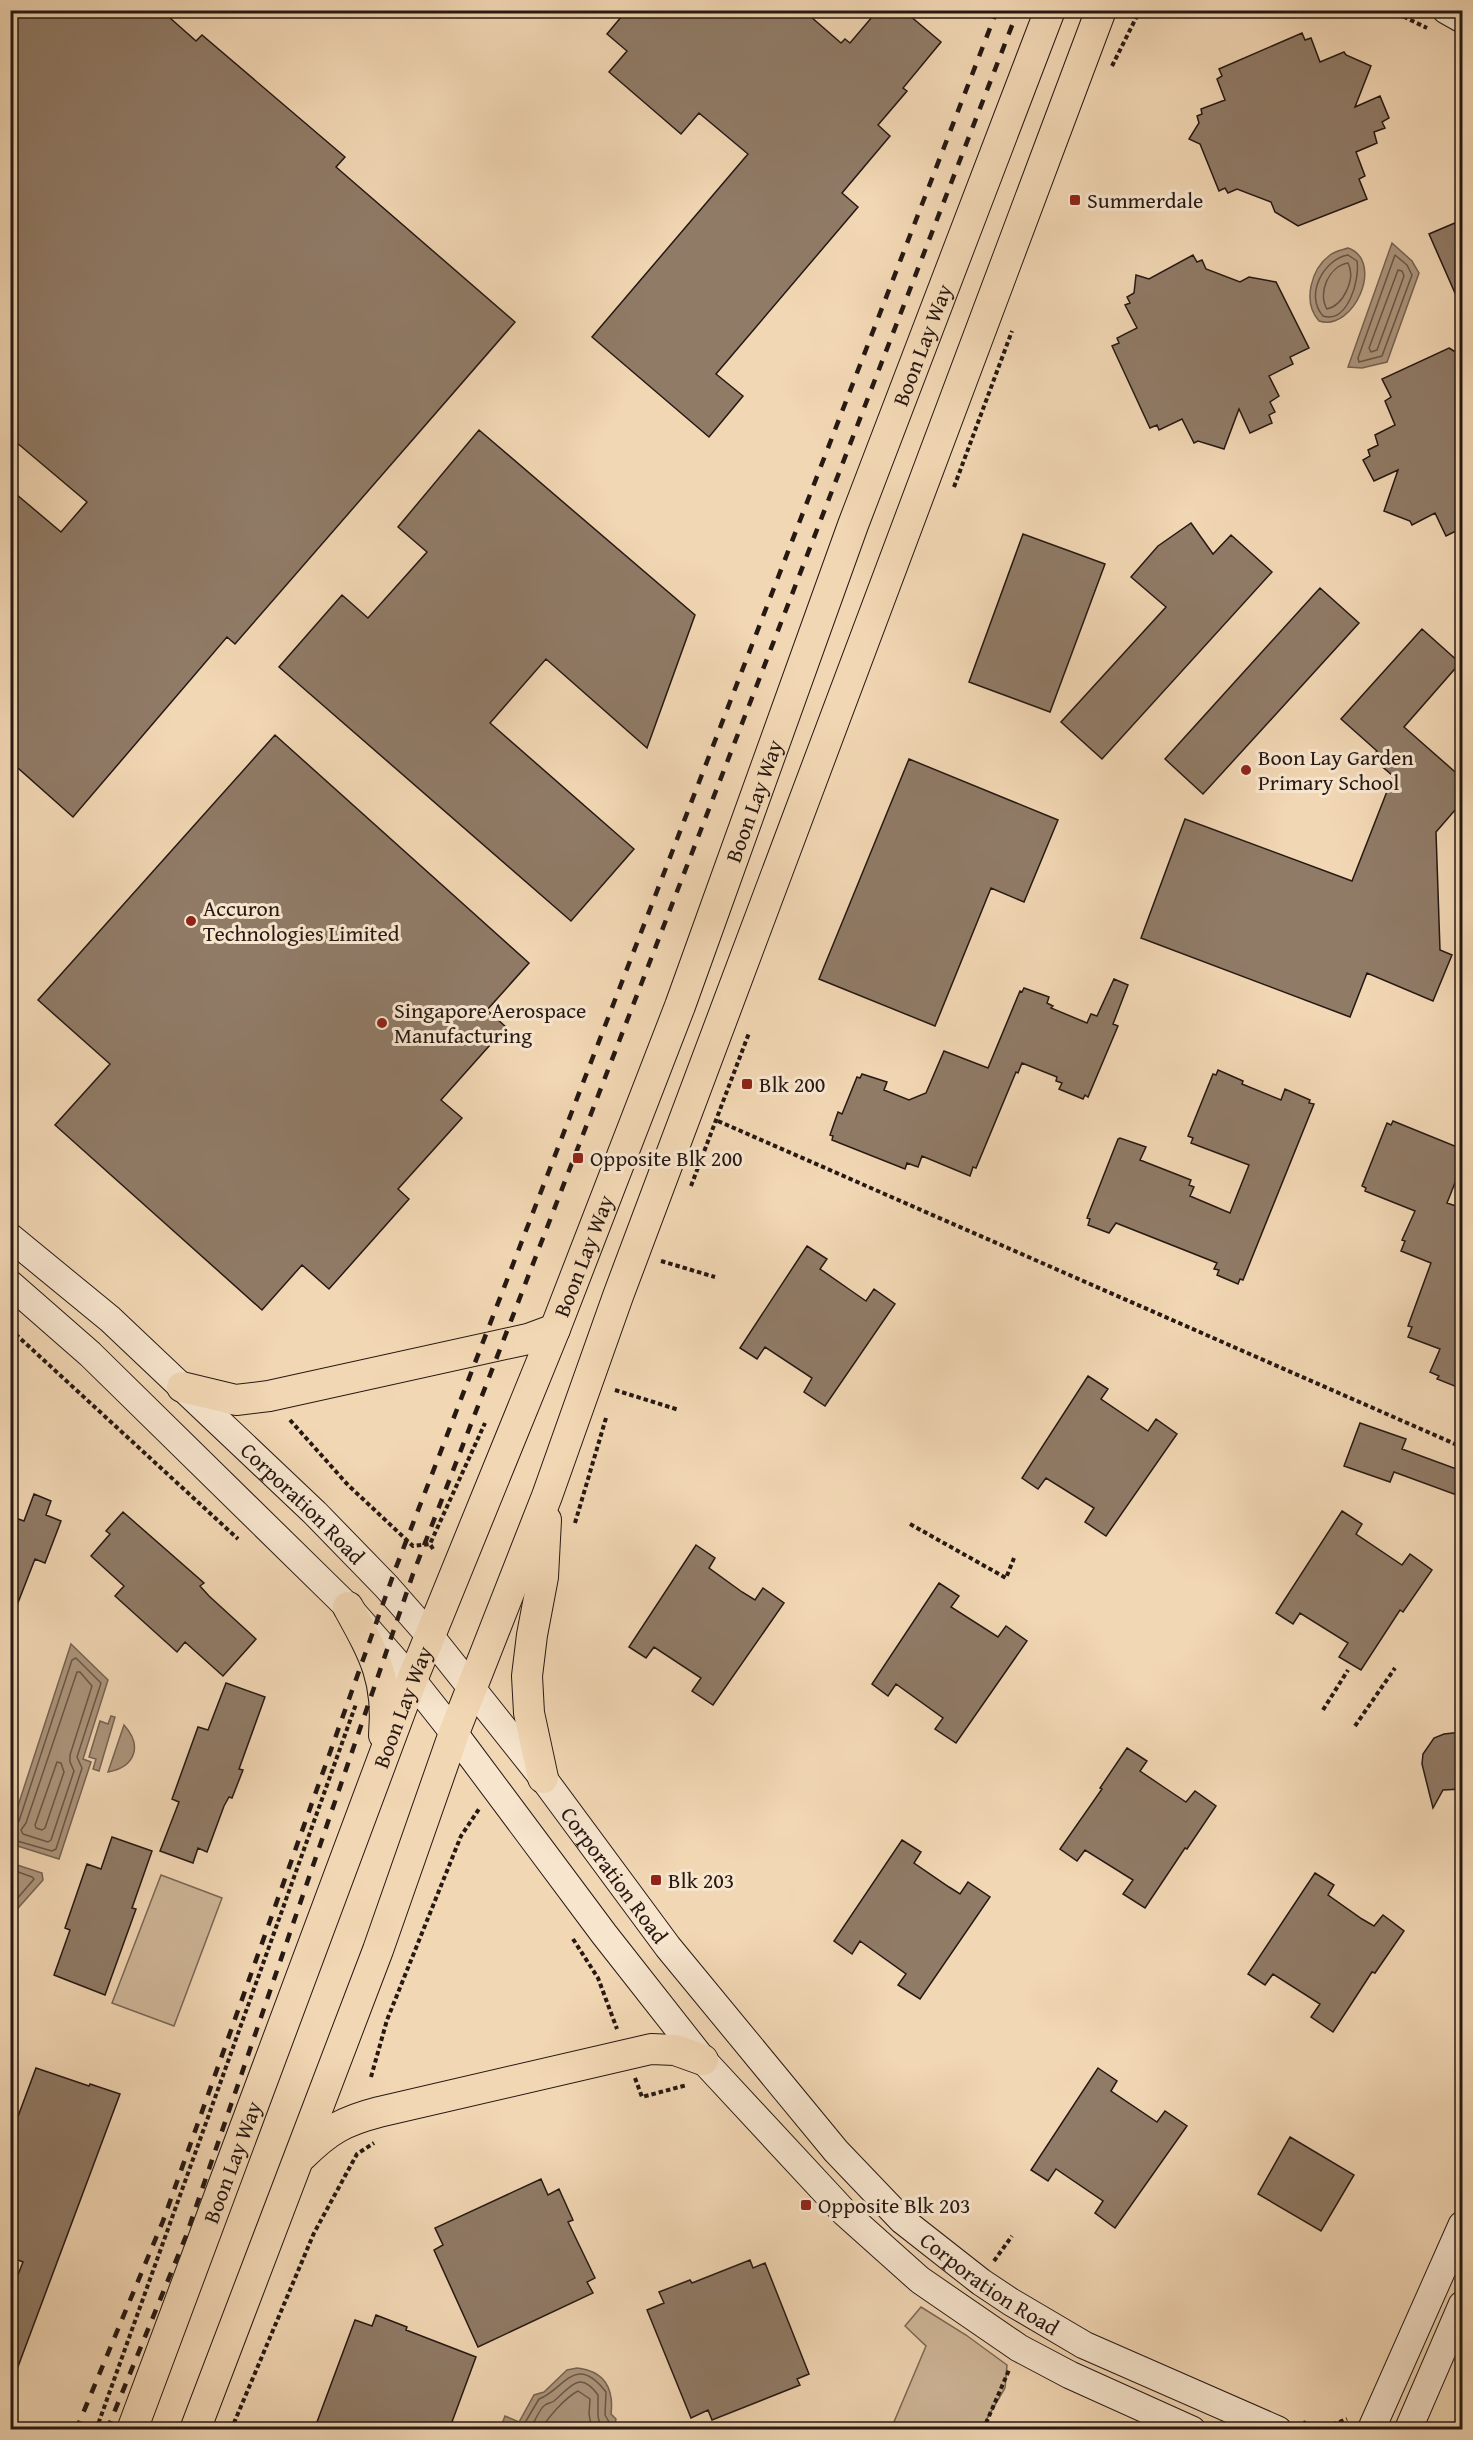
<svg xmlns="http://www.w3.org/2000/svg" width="1473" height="2440" viewBox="0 0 1473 2440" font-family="'Gentium Book Plus',serif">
<rect width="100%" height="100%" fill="#f2d7b4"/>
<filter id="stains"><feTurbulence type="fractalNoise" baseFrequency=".00333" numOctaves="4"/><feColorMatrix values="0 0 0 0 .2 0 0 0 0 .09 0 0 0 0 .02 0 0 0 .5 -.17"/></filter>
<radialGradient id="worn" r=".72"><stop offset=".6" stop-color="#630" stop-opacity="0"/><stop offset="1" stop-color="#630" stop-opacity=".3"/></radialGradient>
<!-- green -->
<path fill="#cfb799" stroke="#7a6856" stroke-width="1.5" d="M161,1875L222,1898L174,2026L112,2003Z
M921,2307L966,2335L1007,2365L1005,2388L981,2429H891L926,2346L905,2326Z"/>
<!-- water -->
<path fill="#ad967d" stroke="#776453" stroke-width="1.5" d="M1392,243L1412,261L1419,273L1387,362L1362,368L1348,367Z
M1348,248C1385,261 1354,332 1319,321C1302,302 1311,269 1330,255C1335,251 1342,250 1348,248Z
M71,1644L108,1680L83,1759L91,1762L59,1859L11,1844V1827Z
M111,1716L115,1717L99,1771L93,1769L96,1759L89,1757L100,1721L108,1724Z
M124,1725C143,1746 135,1767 108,1772Z
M11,1863L42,1873L43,1880L11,1916Z
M577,2368C605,2371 614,2389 611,2414L616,2419L614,2429H500L505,2416L519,2422L534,2395L544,2392L567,2370Z"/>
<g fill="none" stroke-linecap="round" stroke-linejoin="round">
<!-- shore -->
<path stroke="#6a5748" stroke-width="1.5" d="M1348,255L1357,261C1360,279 1348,324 1323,316C1304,295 1324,259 1348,255Z
M1395,255L1407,265L1412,275L1382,356L1359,362L1358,358Z
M1348,263C1356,278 1344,305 1327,309C1317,293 1329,266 1348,263Z
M1398,270L1402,271L1404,276L1377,350L1371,352L1369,348Z
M77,1672H80L92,1686L70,1755V1762L74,1771L51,1840L48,1842L23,1834L21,1830L26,1823Z
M57,1762L61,1763L64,1772L45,1828L42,1830L36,1828L35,1825Z
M10,1825H16L19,1821L72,1660L76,1658L101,1683L77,1757L82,1768L56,1849L52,1851L10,1839
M10,1869L32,1877L34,1879L10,1907
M506,2430L509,2425L518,2428L523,2426L539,2399C564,2390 575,2352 606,2392L605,2415L609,2422L608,2430
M530,2430C534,2423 539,2409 545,2405C548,2403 551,2403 554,2401C570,2388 579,2369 598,2395V2416L601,2430
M541,2430C547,2418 566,2397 578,2391L590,2399L589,2414L592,2430"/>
</g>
<!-- building -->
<path fill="#907b67" stroke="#261813" stroke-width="1.5" d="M10,10H161L196,41L202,35L345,157L336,167L515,322L235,644L227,637L73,817L10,761V489L61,532L87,502L10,437Z
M627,10H803L841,43L845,39L850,43L878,10H903L941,42L903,88L907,91L878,125L890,136L842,193L858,207L716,374L743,396L709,437L592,337L748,154L699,113L681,134L609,72L627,51L607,34Z
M1302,33L1305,40L1311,38L1320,62L1344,52L1346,55L1371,66L1355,107L1380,96L1389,118L1382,122L1385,128L1374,132L1377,143L1356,152L1365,176L1359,179L1367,199L1298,226L1275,212L1271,202L1237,189L1228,193L1225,188L1219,191L1200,144L1189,139L1199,123L1197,116L1202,114L1201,109L1225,100L1217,79L1222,76L1219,69Z
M1462,220V309L1429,234Z
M1193,255L1197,262L1202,260L1206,269L1240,282L1249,277L1276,282L1309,348L1290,357L1293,364L1269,376L1279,396L1270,402L1275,412L1269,415L1272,423L1250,433L1239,409L1224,449L1198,441L1194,443L1182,419L1159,430L1157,425L1150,428L1112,346L1119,343L1117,338L1137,328L1125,305L1130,303L1127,297L1134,293L1136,275L1149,279Z
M1449,348L1462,356V528L1446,536L1435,513L1412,525L1410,521L1384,511L1398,470L1374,481L1363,460L1370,456L1368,450L1378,445L1375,435L1395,425L1385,401L1391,397L1382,379Z
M479,430L695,615L647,748L546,659L490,723L634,849L571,921L279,667L342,595L368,618L427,552L398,527Z
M1191,523L1213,554L1231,535L1272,572L1102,759L1061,722L1166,607L1131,577L1158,546Z
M1023,534L1105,564L1050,712L969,682Z
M1320,588L1359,623L1203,794L1165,759Z
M1422,629L1460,663L1404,727L1462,778V802L1436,832L1440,950L1452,955L1433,1001L1367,973L1350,1017L1141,938L1185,819L1352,881L1393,776L1371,757L1377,751L1341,719Z
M275,735L529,963L487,1010L506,1027L441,1100L462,1118L398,1189L409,1199L329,1289L302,1265L262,1310L55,1125L110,1064L38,1000Z
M909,759L1058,820L1024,902L991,888L935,1026L819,979Z
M1114,979L1128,985L1113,1024L1118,1026L1088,1097L1085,1095L1083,1099L1059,1089L1062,1083L1056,1081L1057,1077L1022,1063L1018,1073L1016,1072L976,1168L973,1167L970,1176L922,1156L918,1167L907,1163L905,1169L832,1140L833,1136L830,1135L838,1112L842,1114L857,1077L860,1078L862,1074L887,1082L884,1090L909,1100L926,1093L944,1051L988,1068L1020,991L1022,992L1024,988L1049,997L1047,1003L1053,1006L1051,1008L1087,1023L1091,1014L1097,1016Z
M1218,1070L1243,1081L1242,1084L1281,1100L1285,1089L1310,1100L1309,1103L1314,1104L1243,1280L1240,1279L1238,1284L1217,1275L1219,1270L1214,1269L1217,1263L1116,1223L1109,1233L1088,1225L1090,1219L1087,1218L1118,1139L1120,1138L1146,1147L1140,1160L1191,1180L1189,1185L1194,1187L1190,1196L1230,1213L1249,1165L1191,1143L1193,1138L1188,1136L1213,1074L1216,1075Z
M1393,1121L1462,1149V1165L1447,1203L1462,1208V1389L1437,1379L1439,1376L1430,1372L1440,1349L1408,1337L1412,1327L1408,1326L1431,1263L1401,1251L1405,1241L1402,1240L1415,1211L1365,1191L1366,1188L1362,1186L1387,1123L1391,1125Z
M807,1246L827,1259L820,1269L853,1292L866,1301L874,1289L895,1304L825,1406L804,1392L812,1378L765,1347L757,1359L740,1348Z
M1088,1376L1108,1389L1101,1399L1148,1431L1156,1419L1177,1434L1106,1536L1085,1522L1094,1508L1046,1478L1038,1489L1022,1478Z
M1360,1423L1406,1439L1402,1449L1462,1471V1497L1394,1472L1390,1482L1344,1466Z
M34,1494L51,1501L46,1515L61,1521L45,1563L35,1559L12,1618L10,1516L24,1521Z
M1342,1511L1362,1524L1356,1534L1402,1565L1410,1554L1432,1570L1403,1612L1400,1610L1361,1670L1339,1657L1348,1643L1300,1613L1293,1624L1276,1613Z
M123,1512L204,1583L200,1586L209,1596L256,1639L223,1676L185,1642L177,1652L115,1596L124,1586L91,1556L110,1534L106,1531Z
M696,1545L715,1558L709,1568L742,1592L755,1600L763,1588L784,1603L713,1705L692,1691L701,1678L654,1647L646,1658L629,1647Z
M939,1583L959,1596L951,1607L998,1637L1006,1626L1027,1641L956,1743L935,1729L943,1718L896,1684L888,1696L872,1684Z
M226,1683L265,1697L239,1769L243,1770L232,1798L229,1797L224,1806L207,1852L198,1848L193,1863L160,1851L179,1802L172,1799L198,1727L208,1730Z
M1462,1732V1789L1443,1790L1433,1808L1422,1764L1423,1754L1434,1738L1444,1734Z
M1127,1748L1147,1761L1140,1771L1165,1788L1186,1802L1195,1791L1216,1806L1187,1849L1185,1848L1145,1908L1123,1894L1133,1880L1085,1850L1077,1861L1060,1849L1102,1789L1100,1788Z
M112,1837L152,1851L132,1908L136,1909L105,1995L54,1975L70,1930L65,1928L87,1864L101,1869Z
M902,1840L921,1852L914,1863L949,1887L960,1894L968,1882L990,1897L920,1999L898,1985L906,1974L860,1941L852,1954L834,1941Z
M1315,1873L1334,1885L1328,1895L1362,1919L1374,1926L1383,1915L1404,1931L1375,1973L1372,1972L1333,2032L1311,2017L1320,2004L1273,1974L1265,1985L1248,1974Z
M36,2068L89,2086L90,2084L120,2094L13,2380L10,2379V2295L23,2262L10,2257V2138Z
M1098,2068L1117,2081L1111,2091L1157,2122L1165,2111L1187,2126L1115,2228L1095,2213L1103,2201L1056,2169L1048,2181L1031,2170Z
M1290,2137L1354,2175L1321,2231L1258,2194Z
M541,2179L548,2195L559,2189L573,2220L568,2222L595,2278L587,2282L593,2293L478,2347L434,2250L443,2245L435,2228Z
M750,2260L753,2268L765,2263L809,2374L797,2379L800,2385L712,2420L708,2410L691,2418L647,2310L664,2303L659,2292L690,2280L692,2283Z
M376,2315L407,2327L406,2330L476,2357L449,2430H314L355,2320L372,2326Z"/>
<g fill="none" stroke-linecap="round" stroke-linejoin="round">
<!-- secondary casing -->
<g stroke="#261813" stroke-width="29">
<g id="secondary">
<path d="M1446,10L1462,19"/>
<path id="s1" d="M10,1237L110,1319L315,1513L386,1586L430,1636L543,1778L668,1947L836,2151L902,2220L981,2282L1011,2302L1084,2345L1278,2430"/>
<path d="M10,1284L90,1354L348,1607L412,1680L454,1733L604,1934L703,2060L845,2213L920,2280L1019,2348L1070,2375L1192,2430"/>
<path d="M1371,2430L1462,2225"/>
<path d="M1408,2430L1462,2305"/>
</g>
</g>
<!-- primary casing -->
<g stroke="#261813" stroke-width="32">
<g id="primary">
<path d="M182,1387L236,1400L269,1396L528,1339L555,1329"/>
<path d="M348,1607C374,1654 389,1680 384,1735"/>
<path d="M543,1778L529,1713L527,1676L532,1635L543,1577L546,1520"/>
<path d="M302,2156C328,2130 344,2121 379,2112L651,2049L675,2050L703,2060"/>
<path id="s2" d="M132,2430L412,1680L555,1329L680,1006L853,525L1050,10"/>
<path d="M195,2430L378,1950L454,1733L547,1496L618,1296L1101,10"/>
</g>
</g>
<!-- path -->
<path stroke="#261813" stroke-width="4" stroke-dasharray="4.5 3" stroke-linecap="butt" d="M1390,10L1427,28
M1112,66L1140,10
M954,487L1012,331
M718,1121L1462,1447
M691,1186L749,1033
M661,1261L715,1277
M10,1329L238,1539
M615,1390L679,1410
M290,1420L348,1485L413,1546L430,1544
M575,1523L606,1418
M910,1524L1006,1578L1014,1558
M433,1549L430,1544L485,1423
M1323,1710L1348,1670
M1355,1726L1395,1668
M573,1939L598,1978L617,2029
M371,2077L387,2020L461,1836L479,1809
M635,2078L642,2097L687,2085
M994,2261L1012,2236
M1303,2422C1317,2430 1333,2425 1347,2419
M1338,2422L1343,2430
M96,2430L356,1704
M231,2430L314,2233L357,2154L374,2143
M983,2430L1009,2370"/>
<!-- secondary -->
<use href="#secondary" stroke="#f7e5ce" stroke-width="27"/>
<!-- primary -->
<use href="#primary" stroke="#f2d7b4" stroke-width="30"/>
<!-- rail -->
<path stroke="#261813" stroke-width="4.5" stroke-dasharray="10 10" stroke-linecap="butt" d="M76,2430L163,2221L395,1570L997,10
M107,2430L186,2236L413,1574L1018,10"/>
</g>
<!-- markers -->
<g fill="#8f2418" stroke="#f7e5ce" stroke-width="2">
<rect x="1069" y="194" width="12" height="12" rx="3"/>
<circle cx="1246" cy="770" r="6"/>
<circle cx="191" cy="921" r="6"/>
<circle cx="382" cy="1023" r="6"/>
<rect x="741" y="1078" width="12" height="12" rx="3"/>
<rect x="572" y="1152" width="12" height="12" rx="3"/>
<rect x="650" y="1874" width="12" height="12" rx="3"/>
<rect x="800" y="2199" width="12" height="12" rx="3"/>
</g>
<g text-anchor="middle" stroke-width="6" stroke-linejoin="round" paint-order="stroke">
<!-- poi labels -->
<g font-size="22" fill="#261813" stroke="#f7e5ce" text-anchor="start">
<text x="1087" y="208">Summerdale</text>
<text x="1258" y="765">Boon Lay Garden<tspan x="1258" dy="25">Primary School</tspan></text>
<text x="203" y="916">Accuron<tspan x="203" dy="25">Technologies Limited</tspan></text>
<text x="394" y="1018">Singapore Aerospace<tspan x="394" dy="25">Manufacturing</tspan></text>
<text x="759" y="1092">Blk 200</text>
<text x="590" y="1166">Opposite Blk 200</text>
<text x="668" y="1888">Blk 203</text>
<text x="818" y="2213">Opposite Blk 203</text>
</g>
<!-- street labels -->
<g font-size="22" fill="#261813" stroke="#f7e5ce">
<text dy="8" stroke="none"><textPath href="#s2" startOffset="2230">Boon Lay Way</textPath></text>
<text dy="8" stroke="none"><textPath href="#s2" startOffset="1744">Boon Lay Way</textPath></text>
<text dy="8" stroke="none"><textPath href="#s2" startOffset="1258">Boon Lay Way</textPath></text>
<text dy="8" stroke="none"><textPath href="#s1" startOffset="396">Corporation Road</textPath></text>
<text dy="8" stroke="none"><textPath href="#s2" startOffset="772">Boon Lay Way</textPath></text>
<text dy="8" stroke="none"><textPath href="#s1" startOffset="882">Corporation Road</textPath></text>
<text dy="8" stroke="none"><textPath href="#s2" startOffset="286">Boon Lay Way</textPath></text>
<text dy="8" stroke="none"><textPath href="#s1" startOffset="1440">Corporation Road</textPath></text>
</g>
</g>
<!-- margin -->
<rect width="1473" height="2440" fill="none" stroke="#f2d7b4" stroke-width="36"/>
<rect x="12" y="12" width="1449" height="2416" fill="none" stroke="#261813" stroke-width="3"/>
<rect x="18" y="18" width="1437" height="2404" fill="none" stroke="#261813" stroke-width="1.5"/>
<rect width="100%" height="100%" filter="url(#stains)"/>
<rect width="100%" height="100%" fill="url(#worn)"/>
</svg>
